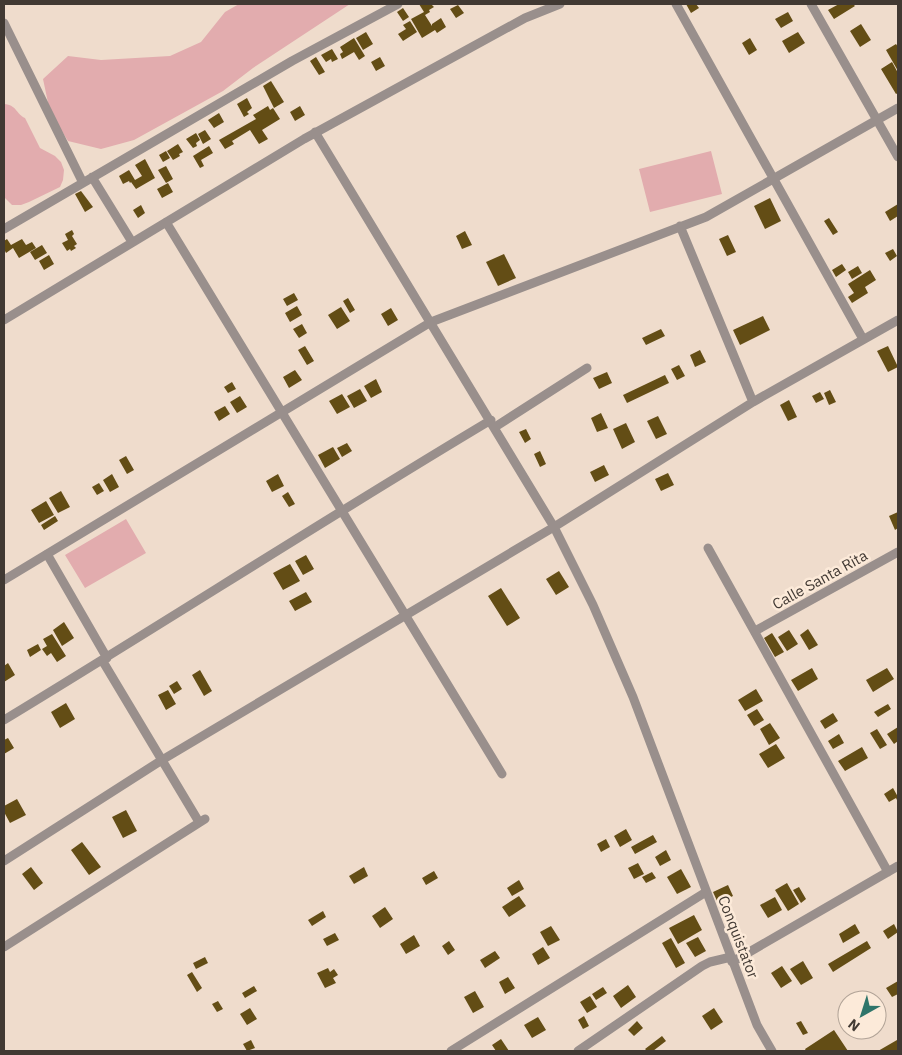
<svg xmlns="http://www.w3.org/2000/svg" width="902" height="1055" viewBox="0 0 902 1055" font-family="'IBM Plex Sans',sans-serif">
<rect width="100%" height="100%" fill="#efdccc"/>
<!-- green -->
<path fill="#e2acae" d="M239,4H350L253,68L223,91L134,140L101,149L68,141L50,112L43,79L68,56L101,60L170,56L201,42L225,12Z
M4,104C17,105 16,114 25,118L40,148L55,156L61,162L64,170L63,180L60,187L29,202L21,205H12L4,197Z
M711,151L722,194L650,212L639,169Z
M126,519L146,553L85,588L65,555Z"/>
<!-- building -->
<path fill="#634d15" d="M419,4H431L434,7L429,10L430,12L425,15L432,26V24L441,18L446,27L437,33L435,30L422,38L411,19L424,12Z
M686,4H696L699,8L691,13Z
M839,4H853L855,6L834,19L828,10Z
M458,5L464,13L456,18L450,9Z
M403,8L409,17L403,21L397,12Z
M788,12L793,21L781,28L775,19Z
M410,21L417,32L403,41L398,34L406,29L403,25Z
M861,24L871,40L860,47L850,31Z
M366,32L373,44L363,50L356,38Z
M798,32L805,43L789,53L782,41Z
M354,38L365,56L359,60L354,52L342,59L340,54L343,52L340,47Z
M750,38L757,50L749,55L742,43Z
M896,44L898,47V71L886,50Z
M332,49L338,59L332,62L331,59L326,62L321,55Z
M316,57L325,72L319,75L310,61Z
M380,57L385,66L376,71L371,62Z
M892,62L898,73V93L896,94L881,69Z
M271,81L284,102L274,108L263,86Z
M247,98L252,108L247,112L249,114L244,117L237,104Z
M268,106L270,110L273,108L280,119L262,130L268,139L259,144L250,130L232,141L234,144L225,149L219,140L256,119L253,115Z
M300,106L305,115L295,121L290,112Z
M219,113L224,122L214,128L208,120Z
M205,130L211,139L203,144L198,134Z
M196,133L200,140L196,143L197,146L193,148L186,139Z
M178,144L183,152L179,154L180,156L173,160L167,151Z
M209,146L213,153L201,160L204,166L200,168L193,156Z
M166,151L170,158L163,162L159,155Z
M145,159L155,178L136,189L131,182L130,183L129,181L123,184L119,176L129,170L135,180L142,176L135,165Z
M166,166L173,179L166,183L158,170Z
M168,183L173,192L162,198L157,189Z
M81,191L93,207L85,212L75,194Z
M770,198L781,221L765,229L754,206Z
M898,204V216L890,221L885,212Z
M141,205L145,213L138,218L133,210Z
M829,218L838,232L833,235L824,221Z
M72,230L74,234L72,236L77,244L74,246L76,248L71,251L70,249L67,251L62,243L68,240L65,234Z
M465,231L472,245L462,249L456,236Z
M728,235L736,252L727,256L719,239Z
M7,239L11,245L22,239L26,245L32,242L36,248L19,258L13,248L6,253L4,249V241Z
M42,245L47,253L35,260L30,252Z
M893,249L897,256L890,261L885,253Z
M504,254L516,278L498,286L486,262Z
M49,255L54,264L44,270L39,261Z
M842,264L846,270L836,277L832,270Z
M858,266L862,273L852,279L848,272Z
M870,270L876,280L865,287L868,293L852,303L848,297L854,293L848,284Z
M294,293L298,300L287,306L283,299Z
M348,298L355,310L350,313L343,301Z
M297,306L302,315L290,322L285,313Z
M341,307L350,321L337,329L328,315Z
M391,308L398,320L388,326L381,314Z
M763,316L770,330L740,345L733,330Z
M302,324L307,333L299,338L293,329Z
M661,329L665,336L646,345L642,338Z
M305,346L314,361L307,365L298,350Z
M888,346L898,367L888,372L877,351Z
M700,350L706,362L695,367L690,355Z
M679,365L685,376L677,380L671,369Z
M295,370L302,380L289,388L283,377Z
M607,372L612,383L599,389L593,378Z
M665,375L669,383L627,403L623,395Z
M376,379L382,392L371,398L364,386Z
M232,382L236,389L228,393L224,387Z
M360,389L367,401L354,408L347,396Z
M830,390L836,402L829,405L824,393Z
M820,392L824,399L816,403L812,396Z
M342,394L350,407L337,414L329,401Z
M240,396L247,407L237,413L230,402Z
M789,400L797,417L788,421L780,405Z
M225,406L230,414L219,421L214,412Z
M601,413L608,428L597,432L591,418Z
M658,416L667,434L656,439L647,421Z
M626,423L635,442L622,449L613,429Z
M526,429L531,439L525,443L519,432Z
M347,443L352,451L342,457L337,448Z
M333,447L340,459L325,468L318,455Z
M540,451L546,464L540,467L534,454Z
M126,456L134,470L127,474L119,460Z
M604,465L609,475L595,482L590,472Z
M668,473L674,485L661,491L655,479Z
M112,474L119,487L110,492L103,480Z
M278,474L284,486L272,492L266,481Z
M99,483L104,491L97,495L92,487Z
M61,491L70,507L58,513L49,498Z
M288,492L295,504L289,507L282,496Z
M46,501L54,515L39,523L31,510Z
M898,512V528L895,530L889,516Z
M55,516L58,521L44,530L41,525Z
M306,555L314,569L303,575L295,561Z
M290,564L300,581L283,590L273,573Z
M559,571L569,587L556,595L546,579Z
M501,588L520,618L507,626L488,596Z
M306,592L312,602L295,611L289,601Z
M64,622L74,638L62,646L53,630Z
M808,629L818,645L809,650L800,635Z
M789,630L798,644L787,651L778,637Z
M772,633L784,652L775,657L764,638Z
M52,634L66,656L57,662L51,653L47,656L42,649L47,646L43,639Z
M38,644L41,650L30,657L27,650Z
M8,663L15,675L4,682V666Z
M812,668L818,679L798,691L791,680Z
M887,668L894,679L873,692L866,680Z
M200,670L212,691L204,696L192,675Z
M177,681L182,689L174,694L169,686Z
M756,689L763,701L745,711L738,700Z
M168,690L176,704L166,710L158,695Z
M66,703L75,719L60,728L51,712Z
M888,704L891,709L878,717L874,712Z
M757,709L764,720L754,726L747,715Z
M833,713L838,721L825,729L820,721Z
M770,723L780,738L769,745L760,729Z
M898,727V741L894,744L887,734Z
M877,729L887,745L880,749L870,733Z
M839,734L844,743L833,749L828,741Z
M8,738L14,748L4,754V740Z
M776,744L785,758L768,768L759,754Z
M862,747L868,758L845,771L838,761Z
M893,788L898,797V802L896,798L889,802L884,794Z
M17,799L26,815L10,823L4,812V806Z
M126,810L137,831L123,838L112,817Z
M626,829L632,840L620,847L614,836Z
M653,835L657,842L635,854L631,847Z
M606,839L610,847L601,852L597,844Z
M82,842L101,867L89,875L71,850Z
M666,850L671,860L660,866L655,857Z
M638,863L644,874L634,879L628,868Z
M31,867L43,883L34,890L22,874Z
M364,867L368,876L354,884L349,876Z
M681,869L691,887L677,894L667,877Z
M434,871L438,878L426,885L422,878Z
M652,872L656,878L646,883L642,877Z
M519,880L524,889L512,896L507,888Z
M787,883L799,904L788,911L775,890Z
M728,885L733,896L718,903L713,892Z
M799,887L806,899L801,903L793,890Z
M519,896L526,906L509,917L502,907Z
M775,897L782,910L768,918L760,905Z
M385,907L393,919L380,928L372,916Z
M323,911L326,917L312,926L308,920Z
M694,915L702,930L678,944L669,928Z
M855,924L860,933L843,943L839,934Z
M894,924L898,932L888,939L883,931Z
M551,926L560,940L548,946L540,932Z
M335,933L339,940L327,946L323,939Z
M414,935L420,946L406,954L400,944Z
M698,937L706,951L695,957L686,943Z
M671,938L685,963L676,968L662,943Z
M449,941L455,950L448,955L442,946Z
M867,941L871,948L833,972L828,964Z
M543,947L550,958L538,965L532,954Z
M495,951L500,958L485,968L480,960Z
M205,957L208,963L196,969L193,963Z
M803,961L813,978L801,985L790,969Z
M782,966L792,981L781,988L771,973Z
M328,968L330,972L334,969L338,975L333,978L336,983L325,988L317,973Z
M192,972L202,988L197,992L187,975Z
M508,977L515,988L505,994L499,982Z
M898,981V994L892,997L886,988Z
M628,985L636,997L621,1008L613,996Z
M254,986L257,991L245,998L242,993Z
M603,987L607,993L596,1000L592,994Z
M475,991L484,1007L473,1013L464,997Z
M590,996L597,1007L587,1013L580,1002Z
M218,1001L223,1009L217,1012L212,1004Z
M250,1008L257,1019L247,1025L240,1014Z
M714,1008L723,1022L711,1030L702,1016Z
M584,1016L589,1026L583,1029L578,1020Z
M538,1017L546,1030L532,1038L524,1025Z
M637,1021L643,1028L634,1036L628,1030Z
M801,1021L808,1033L803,1035L796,1023Z
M834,1030L848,1051H806L805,1049Z
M662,1036L666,1041L653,1051H647L645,1049Z
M501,1039L509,1051H496L492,1045Z
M251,1040L255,1048L247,1051L243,1044Z
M897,1040L898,1051H878Z"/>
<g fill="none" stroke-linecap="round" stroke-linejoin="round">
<!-- street -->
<path stroke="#998f8c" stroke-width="9" d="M676,4L863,339
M811,4L898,157
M4,23L83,183
M315,132L554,527L593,605L633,697L757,1025L772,1051
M92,177L132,242
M166,222L502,774
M680,226L753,402
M4,229L292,61L398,4
M4,320L304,139L525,18L560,4
M495,427L587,368
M708,548L888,872
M47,554L107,658
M4,580L431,322L706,217L898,108
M755,631L898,552
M102,660L199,822
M4,720C167,621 327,518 491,420
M4,861L162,760L554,527L753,402L898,320
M4,947L205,819
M732,962L898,866
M451,1051L706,892
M578,1051L702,966L710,962L731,957"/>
</g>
<g text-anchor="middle" stroke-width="5" stroke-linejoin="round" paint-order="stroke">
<!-- street labels -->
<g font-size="15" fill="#413933" stroke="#fcead9">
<text transform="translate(820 580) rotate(-29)" y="5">Calle Santa Rita</text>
<text transform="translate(738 937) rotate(69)" y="5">Conquistator</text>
</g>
</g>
<!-- border -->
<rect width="902" height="1055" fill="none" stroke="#413933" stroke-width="10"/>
<!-- north arrow -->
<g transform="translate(862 1015) rotate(219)"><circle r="24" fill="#fcead9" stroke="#b1a397"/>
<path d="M0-4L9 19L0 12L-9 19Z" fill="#2f756a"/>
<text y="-8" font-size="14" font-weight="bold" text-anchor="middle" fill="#413933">N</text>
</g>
</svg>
